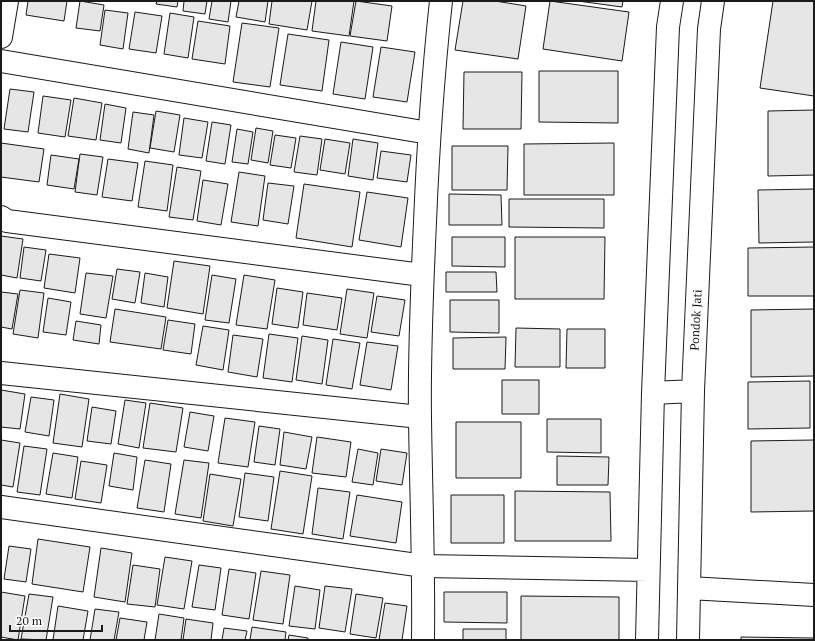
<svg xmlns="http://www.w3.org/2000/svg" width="815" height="641" viewBox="0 0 815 641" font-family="'PT Serif',serif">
<rect width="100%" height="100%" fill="#fff"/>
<!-- building -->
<path fill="#e6e6e6" stroke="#1a1a1a" d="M28,1H67L64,21L26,15Z
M80,1L104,5L100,31L76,28Z
M157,1H178L177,7L156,4Z
M184,1H207L205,14L183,11Z
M212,1H231L228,22L209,19Z
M239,1H268L265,22L236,17Z
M272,1H312L307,30L269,24Z
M316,1H354L349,36L312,31Z
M356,1L392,6L387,41L350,36Z
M463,1H495L526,6L518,59L455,50Z
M550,1L629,12L622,61L543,49Z
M578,1H623L622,7Z
M773,1H814V96L760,88Z
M105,10L128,13L123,49L100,45Z
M135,12L162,16L156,53L129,49Z
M170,13L194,17L188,58L164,54Z
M198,21L230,26L225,64L192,59Z
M242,23L279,28L270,87L233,82Z
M288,34L329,40L322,91L280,85Z
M341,42L373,47L365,99L333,94Z
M381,47L415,52L407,102L373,97Z
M539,71H618V123L539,122Z
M464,72H522L521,129H463Z
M10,89L34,92L28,132L4,129Z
M43,96L71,100L65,137L38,133Z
M74,98L102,103L96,140L68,136Z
M105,104L126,108L121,143L100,140Z
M814,110V175L768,176V111Z
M156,111L180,115L174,152L150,148Z
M133,112L154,115L149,153L128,149Z
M184,118L208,122L202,158L179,155Z
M212,122L231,125L225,164L206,161Z
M256,128L273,131L268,163L251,160Z
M237,129L253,132L248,164L232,162Z
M275,135L296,138L291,168L270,165Z
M300,136L322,139L317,175L294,172Z
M325,139L350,143L345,174L320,170Z
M353,139L378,143L373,180L348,176Z
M1,143L44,149L39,182L1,177Z
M614,143V195H524V144Z
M452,146H508L507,190H452Z
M381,151L411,155L407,182L377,178Z
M80,154L103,157L97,195L75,192Z
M51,155L79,159L74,189L47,185Z
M108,159L138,163L132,201L102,197Z
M145,161L173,165L167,211L138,207Z
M177,167L201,171L193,220L169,217Z
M239,172L265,176L258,226L231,222Z
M203,180L228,184L221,225L197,221Z
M268,183L294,186L288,224L263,220Z
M304,184L360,192L352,247L296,238Z
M814,189V242L759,243L758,190Z
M367,192L408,198L401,247L359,240Z
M449,194L501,195L502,225H449Z
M509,199H604V228L509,227Z
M1,236L23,239L17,278L1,275Z
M452,237H505V267L452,266Z
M515,237H605L604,299H515Z
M24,247L46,250L41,281L20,278Z
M814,247V296H748V248Z
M49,254L80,258L75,293L44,288Z
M174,261L210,266L203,314L167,308Z
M117,269L140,272L135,303L112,299Z
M446,272H496L497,292H446Z
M86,273L113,276L106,318L80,314Z
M145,273L168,277L164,307L141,303Z
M212,275L236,279L229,323L205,320Z
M244,275L275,280L267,329L236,325Z
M277,288L303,292L298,328L272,324Z
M347,289L374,293L367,338L340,334Z
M20,290L44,293L38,338L13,334Z
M1,292L18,294L12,329L1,327Z
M307,293L342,298L337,330L303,325Z
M377,296L405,300L399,336L371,332Z
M48,298L71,302L66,335L43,332Z
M450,300H499V333L450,332Z
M115,309L166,317L161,349L110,342Z
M814,309V376L751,377V310Z
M168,320L195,324L191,354L163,350Z
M76,321L101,325L99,344L73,340Z
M203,326L229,330L223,370L196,365Z
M516,328L560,329V367H515Z
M567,329H605V368H566Z
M269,334L298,338L292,382L263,378Z
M233,335L263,339L257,377L228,372Z
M302,336L328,340L322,384L296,380Z
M506,337L505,369H453V338Z
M333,339L360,343L352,389L326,385Z
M367,342L398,346L391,390L360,385Z
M502,380H539V414H502Z
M810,381V428L748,429V382Z
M1,390L25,394L20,429L1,427Z
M60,394L89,399L82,447L53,443Z
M31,397L54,400L49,436L25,432Z
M125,400L146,403L139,448L118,444Z
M150,403L183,408L176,452L143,448Z
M92,407L116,411L111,444L87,441Z
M190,412L214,416L208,451L184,447Z
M225,418L255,422L248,467L218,463Z
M547,419H601V453L547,452Z
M456,422H521V478H456Z
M259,426L280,429L275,465L254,462Z
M284,432L312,437L306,469L280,465Z
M317,437L351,442L346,477L312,473Z
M1,440L20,443L13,487L1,485Z
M814,440V511L751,512V441Z
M24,446L47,449L40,495L17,492Z
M358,449L378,453L373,485L352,482Z
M381,449L407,453L402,485L376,481Z
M53,453L78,457L72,498L46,494Z
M114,453L137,457L133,490L109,486Z
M557,456L609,457L608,485H557Z
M145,460L171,464L164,512L137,508Z
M184,460L209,463L201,518L175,514Z
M81,461L107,465L101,503L75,499Z
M280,471L312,476L303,534L271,529Z
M245,473L274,477L268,521L239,517Z
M210,474L241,479L233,526L203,521Z
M318,488L350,492L343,539L312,534Z
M515,491L610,492L611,541H515Z
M357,495L402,502L396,543L350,536Z
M451,495H504V543H451Z
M38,539L90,547L83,592L32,584Z
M9,546L31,549L26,582L4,579Z
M101,548L132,553L125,602L94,597Z
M165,557L192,561L184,609L157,605Z
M133,565L160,569L155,607L127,604Z
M199,565L221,568L215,610L192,607Z
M229,569L256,573L249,619L222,615Z
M261,571L290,575L283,624L253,620Z
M295,586L320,590L315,629L289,626Z
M325,586L352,589L345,632L319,628Z
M1,592L25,596L18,640L1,637Z
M444,592H507V623L444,622Z
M29,594L53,597L46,640L21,639Z
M356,594L383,598L376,638L350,634Z
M521,596L619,597V640H521Z
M385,603L407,606L402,640H379Z
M58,606L88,611L83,640H53Z
M95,609L119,612L114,640H90Z
M159,614L184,618L181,640H155Z
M120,618L147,622L144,640H116Z
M186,619L213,623L211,640H183Z
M252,627L286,632L285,640H250Z
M224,628L247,631L245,640H222Z
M463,629H506V640H463Z
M289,635L308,638V640H288Z
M741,637L814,638V640H741Z"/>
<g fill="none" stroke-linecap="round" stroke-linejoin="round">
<!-- street casing -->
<g stroke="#1a1a1a" stroke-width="24">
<path id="street" d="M1,37L7,1
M1,61L429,133
M1,217L7,221L422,275
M1,373L420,417
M653,393L693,391
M1,507L424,566L648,570
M689,588L814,595
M423,640C424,566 421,492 420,418C419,353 422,287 425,222C428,148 433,75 441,1
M647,640L653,393L668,27L672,1
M688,640L693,391L709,29L713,1"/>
</g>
<!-- street -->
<use href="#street" stroke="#fff" stroke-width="22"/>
</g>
<g text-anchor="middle" stroke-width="3" stroke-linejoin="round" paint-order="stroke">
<!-- street labels -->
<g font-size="12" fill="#1a1a1a" stroke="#fff">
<text transform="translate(696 320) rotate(-87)" y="4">Pondok Jati</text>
</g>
</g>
<!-- border -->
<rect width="815" height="641" fill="none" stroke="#1a1a1a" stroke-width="4"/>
<!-- scale -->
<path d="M10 625v6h92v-6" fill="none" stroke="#1a1a1a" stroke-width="2"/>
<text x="16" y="625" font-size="12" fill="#1a1a1a" stroke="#ffffff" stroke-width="3" paint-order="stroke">20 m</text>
</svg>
